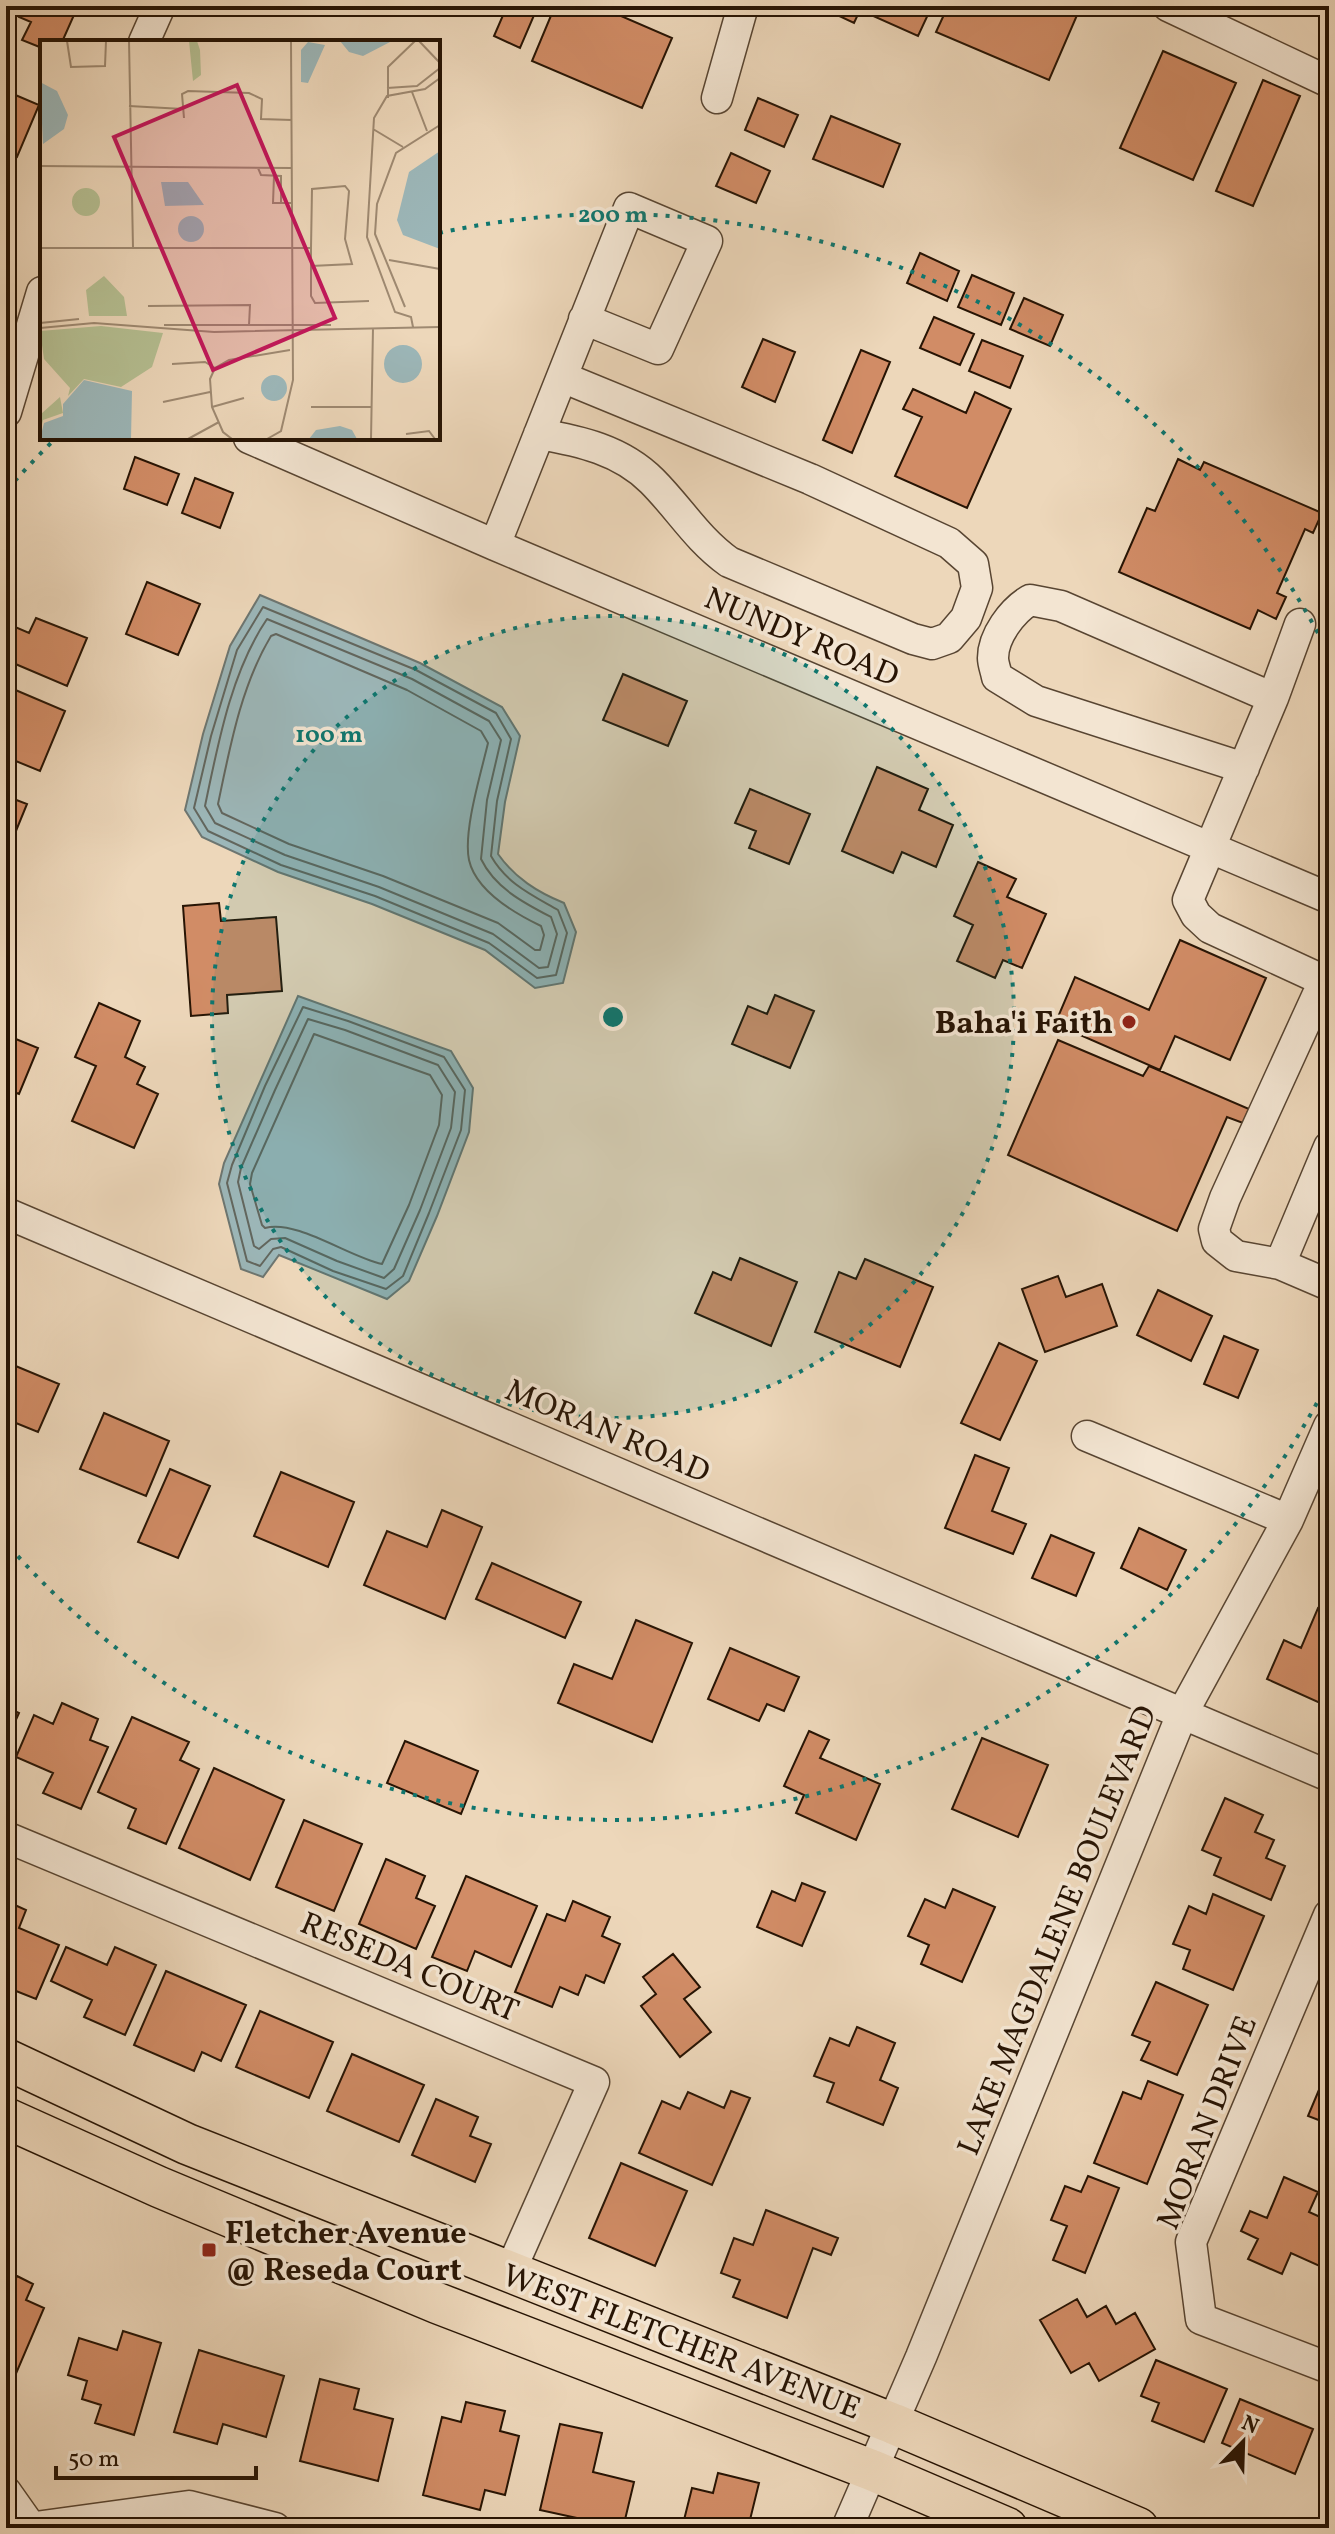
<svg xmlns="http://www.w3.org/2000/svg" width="1335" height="2534" viewBox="0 0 1335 2534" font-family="Vollkorn,serif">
<rect width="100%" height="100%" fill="#edd7ba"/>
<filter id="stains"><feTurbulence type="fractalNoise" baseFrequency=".0025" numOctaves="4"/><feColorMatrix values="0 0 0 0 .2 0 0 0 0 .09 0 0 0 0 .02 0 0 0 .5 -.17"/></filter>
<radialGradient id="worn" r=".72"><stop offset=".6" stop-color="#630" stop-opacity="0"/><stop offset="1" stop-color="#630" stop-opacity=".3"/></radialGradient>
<!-- water -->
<path fill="#9cb7b9" stroke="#6d7671" stroke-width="2" d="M260,595L420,663L502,707L520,736L505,802L498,854C515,878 537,892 564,903L576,932L563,983L535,988L485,950L372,904L278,872L202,837L185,810L203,734L230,646Z
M298,996L451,1051L473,1088L469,1132L437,1216L409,1281L387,1299L279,1255L263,1277L241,1269L219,1184L224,1163Z"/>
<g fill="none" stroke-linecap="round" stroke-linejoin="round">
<!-- shore -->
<path stroke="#62665e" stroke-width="2" d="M263,607L416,670L496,713L511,739L497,801L491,856C507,884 532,895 558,910L567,933L556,975L537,978L489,943L375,896L281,865L208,831L194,808L211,736L237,650Z
M267,619L412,679L489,721L501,740L487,800L481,859C495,888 524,903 551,917L557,934L548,967L539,968L493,934L379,887L285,855L215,823L205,806C218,744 231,672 267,619Z
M276,634L407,690L481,731L488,743C481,773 463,831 469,860C476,891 516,914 541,926L544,935L540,950H535L498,923L383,876L289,844L222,813L218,804C230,747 241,686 271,636Z
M303,1007L348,1021L444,1057L465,1090L461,1130L429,1213L403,1276L386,1289L333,1271L281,1247L273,1249L260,1266L247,1261L227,1183L232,1165L265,1086Z
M308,1019L345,1030L438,1065L455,1092L451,1128L420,1210L394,1269L384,1278L337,1261L285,1238L271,1239L259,1249L254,1246L238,1182L241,1168L275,1090Z
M314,1034L430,1075L442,1095L439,1125L409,1205L382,1264C349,1257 296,1219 265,1228L262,1225L250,1184L252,1173Z"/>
</g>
<!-- building -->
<path fill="#d18c66" stroke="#271404" stroke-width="2" d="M24,6H78L62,42H42V48L22,40L31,22L19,17Z
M507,6H538L520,48L494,36Z
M555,6H598L672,38L642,108L532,61Z
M818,6H932L918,36L860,10L854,23Z
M948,6H1081L1049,80L936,32Z
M1163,51L1236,83L1193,180L1120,148Z
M1263,80L1300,96L1253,206L1216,191Z
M6,91L39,105L17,157L6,152Z
M758,98L798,115L784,147L745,130Z
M831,116L900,144L883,187L813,159Z
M731,153L770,171L756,203L716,186Z
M920,253L959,271L947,301L907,283Z
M972,275L1014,293L1001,325L958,307Z
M1024,298L1063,315L1050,346L1010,329Z
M934,317L974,334L960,365L920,348Z
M763,339L795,352L775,402L742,387Z
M982,340L1023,356L1010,388L969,371Z
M861,350L890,362L852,453L823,440Z
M913,389L966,413L975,392L1011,409L967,508L895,476L922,417L903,409Z
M135,457L179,474L167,505L124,489Z
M1178,459L1200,470L1204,462L1322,513L1313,533L1305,529L1277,593L1286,597L1276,619L1258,610L1250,629L1119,572L1147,508L1155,511Z
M195,478L233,493L220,528L182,513Z
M147,582L200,604L178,655L126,634Z
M36,618L87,638L67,686L6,660V642L13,626L29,633Z
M623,674L687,701L668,746L603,720Z
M6,686L65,711L40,771L6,757Z
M877,767L928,789L919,810L953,825L936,867L902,852L893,873L842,851Z
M750,789L810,814L789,864L749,848L756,831L735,823Z
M6,796L27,804L9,848L6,847Z
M978,862L1016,879L1007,897L1046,914L1022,968L1003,960L995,978L957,961L973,925L954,916Z
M219,903L221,921L276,917L282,991L227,995L228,1013L191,1016L183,906Z
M1180,940L1266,978L1230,1060L1175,1036L1160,1070L1055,1024L1075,977L1149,1010Z
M775,995L814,1011L790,1068L732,1044L748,1006L767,1014Z
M99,1003L140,1021L125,1057L145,1067L137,1084L158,1094L134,1148L72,1121L96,1066L75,1057Z
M6,1035L38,1048L19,1094L6,1089Z
M1058,1040L1143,1076L1149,1066L1249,1109L1243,1123L1227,1117L1177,1231L1008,1155Z
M740,1258L797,1282L771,1346L695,1313L713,1272L731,1280Z
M865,1259L933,1287L900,1367L815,1332L839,1272L856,1279Z
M1058,1276L1066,1297L1102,1284L1117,1326L1045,1352L1022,1289Z
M1158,1290L1212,1316L1191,1361L1137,1335Z
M1224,1336L1258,1350L1238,1398L1204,1384Z
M999,1343L1037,1361L1000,1440L961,1423Z
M6,1362L59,1384L38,1432L6,1419Z
M104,1413L169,1441L146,1496L80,1469Z
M975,1455L1009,1468L992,1511L1026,1524L1013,1554L945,1528Z
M170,1469L210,1486L178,1558L138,1542Z
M281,1472L354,1502L328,1567L254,1536Z
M442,1510L482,1527L445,1619L364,1585L387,1531L427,1547Z
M1139,1528L1186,1550L1167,1590L1121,1568Z
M1051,1535L1094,1553L1076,1596L1032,1578Z
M492,1563L581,1602L565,1638L476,1599Z
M1318,1608L1329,1613V1707L1267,1679L1284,1640L1301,1648Z
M636,1620L692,1643L652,1742L558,1703L574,1664L612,1679Z
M730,1648L799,1677L784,1711L767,1704L759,1721L708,1699Z
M62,1703L98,1719L90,1740L108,1747L81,1809L43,1793L53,1773L16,1757L34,1715L53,1724Z
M6,1707L19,1713L6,1742Z
M132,1717L189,1742L180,1760L199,1769L166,1844L128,1828L136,1809L98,1792Z
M809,1731L829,1740L820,1758L880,1784L856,1840L796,1813L804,1795L784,1786Z
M982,1738L1048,1765L1018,1837L952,1809Z
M405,1741L478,1771L461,1814L387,1783Z
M214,1768L284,1800L250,1880L179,1848Z
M1225,1798L1263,1815L1255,1832L1274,1840L1266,1858L1285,1866L1271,1900L1214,1875L1221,1858L1202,1850Z
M304,1820L362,1844L334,1911L276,1887Z
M386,1859L425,1876L416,1898L435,1906L416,1949L359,1924Z
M466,1876L537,1906L511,1967L475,1951L467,1971L432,1957Z
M802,1883L825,1892L802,1946L757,1927L772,1891L795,1901Z
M953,1889L995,1907L962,1982L921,1964L929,1945L908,1936L925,1899L945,1908Z
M1213,1894L1264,1916L1233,1990L1183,1969L1190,1950L1173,1944L1189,1906L1206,1914Z
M6,1901L26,1910L19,1928L59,1945L36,1999L6,1987Z
M573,1901L610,1917L602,1936L620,1944L604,1983L586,1975L578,1995L560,1987L552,2007L515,1992L547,1914L565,1921Z
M66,1947L107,1965L115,1947L156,1965L125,2035L84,2017L92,2000L51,1981Z
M673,1954L700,1987L684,1999L711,2032L680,2057L641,2006L656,1994L643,1977Z
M166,1971L246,2005L221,2061L202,2052L194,2071L134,2045Z
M1156,1982L1208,2005L1177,2075L1141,2060L1150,2042L1132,2035Z
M260,2011L333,2042L309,2098L236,2067Z
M857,2027L895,2043L880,2080L898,2088L883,2125L827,2102L834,2083L814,2076L830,2038L849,2046Z
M352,2054L424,2085L399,2142L327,2111Z
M1329,2066V2124L1308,2116Z
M1148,2081L1183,2095L1147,2184L1094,2163L1123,2092L1141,2099Z
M731,2091L750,2098L712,2185L639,2153L662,2101L680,2109L688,2092L724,2108Z
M436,2099L478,2117L470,2136L491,2144L475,2182L412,2155Z
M621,2163L687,2191L655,2266L589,2238Z
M1088,2176L1119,2188L1085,2273L1053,2260L1067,2226L1051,2220L1065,2186L1081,2192Z
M1284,2177L1318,2192L1309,2212L1329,2221V2257L1324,2268L1291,2253L1282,2274L1248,2259L1258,2239L1241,2231L1250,2211L1267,2218Z
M766,2210L838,2238L831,2255L813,2248L787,2318L733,2297L740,2280L721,2273L734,2238L753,2245Z
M17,2276L33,2284L26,2300L44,2308L15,2376L6,2372V2293L9,2294Z
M1077,2299L1087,2317L1106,2306L1116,2324L1135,2313L1155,2349L1099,2381L1089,2363L1071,2373L1040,2320Z
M123,2331L161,2343L134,2435L95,2423L101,2405L82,2399L87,2381L68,2375L79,2338L117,2350Z
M199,2350L284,2376L266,2437L223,2424L217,2444L174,2432Z
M1156,2360L1227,2389L1204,2442L1152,2421L1159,2403L1141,2396Z
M320,2379L359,2389L354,2409L393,2419L378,2481L300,2461Z
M1240,2399L1313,2429L1295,2474L1222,2443Z
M466,2402L505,2411L500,2431L519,2436L505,2495L485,2490L480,2510L423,2495L442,2417L461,2422Z
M560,2424L602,2433L593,2472L634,2482L623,2528L540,2510Z
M718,2473L759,2483L748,2528H682L692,2488L713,2493Z"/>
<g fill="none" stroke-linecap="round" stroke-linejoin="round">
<!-- minor casing -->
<g stroke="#584532" stroke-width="33">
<path id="minor" d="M1168,6L1329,82
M144,42L160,6
M717,98L743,6
M6,412L42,292
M539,434C580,441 621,450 652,481C680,509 696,538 729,562L913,639L932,644L949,638L966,618L977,588L973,564L949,543L810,479L562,377
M249,438L495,545L1329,898
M495,545L629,208L707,241L658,349L584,319
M1300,624L1273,698L1188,900L1196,915L1210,928L1329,983
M1244,768L1036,701L997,677C996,671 993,664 993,658C993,636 1012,611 1030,600L1061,606L1273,698
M1324,981L1225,1198L1214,1229L1217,1241L1236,1256L1280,1264L1329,1285
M6,1213L1329,1776
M1280,1264L1329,1147
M1087,1436L1288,1520
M6,1837L594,2082L509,2274
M1329,1915L1191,2242L1201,2319L1329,2368
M6,2492L30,2526
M28,2528L189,2506L275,2528
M847,2528L921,2357L1182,1714L1288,1520L1329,1426"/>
</g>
<!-- major casing -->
<g stroke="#271404" stroke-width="43">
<path id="major" d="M6,2059L187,2144L894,2424L1138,2528
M6,2118L159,2187L437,2303L874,2471L1007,2528"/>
</g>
<!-- minor -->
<use href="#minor" stroke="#f3e5d2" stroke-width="30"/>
<!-- major -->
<use href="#major" stroke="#edd7ba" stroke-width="40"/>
</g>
<!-- distance rings -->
<circle cx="613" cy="1017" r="401" fill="#0f766e" fill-opacity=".12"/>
<g fill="none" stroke="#0f766e" stroke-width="4" stroke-dasharray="4 8">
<circle cx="613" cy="1017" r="401"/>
<path d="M1328 1382A803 803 0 0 1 7 1544M7 490A803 803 0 0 1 55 439M439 233A803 803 0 0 1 1328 652"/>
</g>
<!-- markers -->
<g fill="#8f2418" stroke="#f3e5d2" stroke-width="3">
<circle cx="1129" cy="1022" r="8"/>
<rect x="201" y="2242" width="16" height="16" rx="4"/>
</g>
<g text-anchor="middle" stroke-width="7" stroke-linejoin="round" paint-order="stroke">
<!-- street labels -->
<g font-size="32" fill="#271404" stroke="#f3e5d2">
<text transform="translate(802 636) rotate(23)" y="11">NUNDY ROAD</text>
<text transform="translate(608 1430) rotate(23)" y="11">MORAN ROAD</text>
<text transform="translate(1056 1930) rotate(-68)" y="11">LAKE MAGDALENE BOULEVARD</text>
<text transform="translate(410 1966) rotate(23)" y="11">RESEDA COURT</text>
<text transform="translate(1206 2122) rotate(-69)" y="11">MORAN DRIVE</text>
<text transform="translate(682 2341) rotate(21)" y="11">WEST FLETCHER AVENUE</text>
</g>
<!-- poi labels -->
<g font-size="32" font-weight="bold" fill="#271404" stroke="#f3e5d2" text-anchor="end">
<text x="1113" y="1033">Baha'i Faith</text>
<text x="225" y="2243" text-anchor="start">Fletcher Avenue<tspan x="225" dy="37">@ Reseda Court</tspan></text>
</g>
</g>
<!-- overview -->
<g transform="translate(40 40)">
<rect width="400" height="400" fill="#edd7ba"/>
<path d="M149,1H157L160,10L161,35L153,41ZM32 162a14 14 0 1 1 28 0a14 14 0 1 1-28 0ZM64,236L84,257L87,276H49L46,250ZM61,286L123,293L112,327L81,347L44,339L28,356L30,348L4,319L0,291ZM20,357L23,373L3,380L0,393L1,374Z" fill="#b5bf92"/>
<path d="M300,1H352L323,16L309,12ZM268,2L285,5L268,43L261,42V10ZM0,42L17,51L28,75L24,89L3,104ZM400,111V209L363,195L357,180L369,132ZM121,142H148L164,165L125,166ZM138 189a13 13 0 1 1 26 0a13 13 0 1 1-26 0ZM344 324a19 19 0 1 1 38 0a19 19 0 1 1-38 0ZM221 348a13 13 0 1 1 26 0a13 13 0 1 1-26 0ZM44,340L92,351L91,399H0L4,383L23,376V364ZM300,386L312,390L317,399H269L276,390Z" fill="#9cb7b9"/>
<path fill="none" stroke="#9e8971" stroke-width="2" d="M27,1L31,27L65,26L66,1M89,1L93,208M379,1L400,23M347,48L377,46L400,28M372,52L387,91M348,58V27L375,1M89,66L143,69M144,78L142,54L148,51L209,53L222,59L221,79L252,80M333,89L363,107M0,126L252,128M218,128L221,135L241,136V163M234,136L233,163H252M0,208H271M349,220L400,229M271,226L312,224L305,199L309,151L305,146L272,149L271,208V256L275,263L329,261M108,266L210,265L209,285M365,267L335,194L337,164L356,113L400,85M0,283L39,279M124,285H291M373,287L371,277L355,272L327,197L334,78L347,56L385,49L400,38M0,288L54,283L174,292L400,287M132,324L165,322L175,328M123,362L170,352M172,367L204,358M271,367H332M366,394L389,391L395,399M148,399L179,382M192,399L183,392L172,367L170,339L175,328L189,320L250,310M227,399L241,391L253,340L251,1M331,399L333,288"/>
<path fill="#c2185b" fill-opacity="0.15" stroke="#c2185b" stroke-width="4" d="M197,45L295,278L173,330L74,97Z"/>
<rect width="400" height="400" fill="none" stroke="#271404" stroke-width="4"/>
</g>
<circle cx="613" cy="1017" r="12" fill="#0f766e" stroke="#f3e5d2" stroke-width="4"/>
<g font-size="24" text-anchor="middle" font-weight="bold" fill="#0f766e" stroke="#f3e5d2" stroke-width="7" stroke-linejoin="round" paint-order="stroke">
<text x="613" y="222">200 m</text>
<text x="329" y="742">100 m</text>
</g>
<!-- margin -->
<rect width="1335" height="2534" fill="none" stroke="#edd7ba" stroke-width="32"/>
<rect x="8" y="8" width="1319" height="2518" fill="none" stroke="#271404" stroke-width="4"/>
<rect x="16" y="16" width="1303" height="2502" fill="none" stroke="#271404" stroke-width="2"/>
<!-- north arrow -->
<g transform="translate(1243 2442) rotate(23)" stroke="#f3e5d2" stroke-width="6" paint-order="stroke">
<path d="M0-6L14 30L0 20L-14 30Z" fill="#271404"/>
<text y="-12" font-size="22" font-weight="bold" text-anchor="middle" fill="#271404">N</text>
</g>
<!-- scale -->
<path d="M56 2466v12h200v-12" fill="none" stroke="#271404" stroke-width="4"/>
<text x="68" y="2466" font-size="24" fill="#271404" stroke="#f3e5d2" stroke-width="6" paint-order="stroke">50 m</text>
<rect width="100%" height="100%" filter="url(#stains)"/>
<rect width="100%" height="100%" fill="url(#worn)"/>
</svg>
